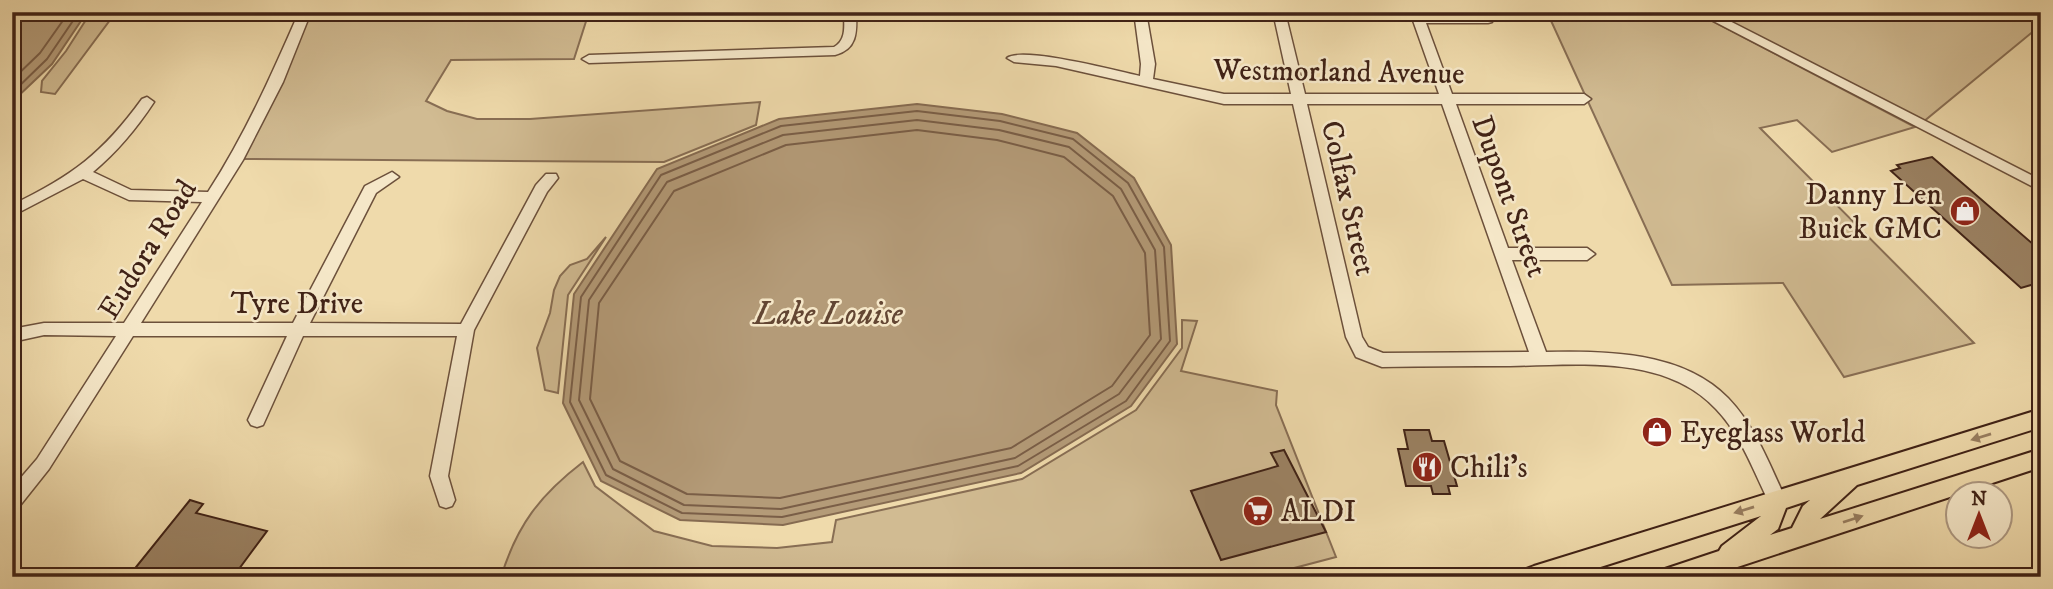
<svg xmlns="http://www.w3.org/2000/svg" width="2053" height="589" viewBox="0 0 2053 589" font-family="'IM FELL DW Pica',serif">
<rect width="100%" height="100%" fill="#efdaab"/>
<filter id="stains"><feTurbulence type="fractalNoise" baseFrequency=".00286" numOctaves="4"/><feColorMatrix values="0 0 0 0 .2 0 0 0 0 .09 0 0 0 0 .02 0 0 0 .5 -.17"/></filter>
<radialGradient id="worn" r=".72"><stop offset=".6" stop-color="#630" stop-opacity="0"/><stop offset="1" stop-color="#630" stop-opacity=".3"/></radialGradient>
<!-- green -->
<path fill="#d1bb92" stroke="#886e54" stroke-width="2" d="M91,12H116L55,94L41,92L42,81L66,51Z
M322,12H589L574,59L451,60L426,101L447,111L477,119H530L760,102L756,125L664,162L243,159L281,81L309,15Z
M1547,12H1695L1915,127L1832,152L1797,120L1760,128L1974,343L1844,377L1783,283L1672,285Z
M1709,12H2041V25L1923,122Z
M606,237L568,295L558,393L545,390L537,348L550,313L554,290L560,276L570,265L587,259Z
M1182,320L1197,321L1181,371L1277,391L1276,405L1336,557L1260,577H501C517,525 540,495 583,462L595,486L654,531L712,546L777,548L832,542L836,520L1022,479L1136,410L1182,348Z"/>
<!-- water -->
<path fill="#b49b78" stroke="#866b51" stroke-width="2" d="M12,12H87L52,64L12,102Z
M917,104L1002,114L1077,133L1134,178L1171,245L1177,344L1131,406L1021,473L783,525L680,520L601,481L563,403L574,294L657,169L779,119Z"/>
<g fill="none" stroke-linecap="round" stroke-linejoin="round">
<!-- shore -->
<path stroke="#7a5e47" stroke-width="2" d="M12,80L40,53L69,12
M12,93L47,59L79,12
M917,111L1000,121L1073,139L1128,183L1164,247L1170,341L1126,401L1018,466L782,517L682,513L606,475L570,402L581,297L661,175L781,126Z
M917,120L999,130L1069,147L1121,189L1155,250L1161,339L1119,394L1015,458L781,509L684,505L613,469L579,400L589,300L667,182L783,135Z
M917,130L997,140L1064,157L1113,196L1145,253L1150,335L1112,386L1011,448L780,498L687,494L620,461L590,399L599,303L674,191L786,145Z"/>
</g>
<!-- building -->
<path fill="#9b8263" stroke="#402216" stroke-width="2" d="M1932,157L2041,251V282L2021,288L1891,171L1900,168L1897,165Z
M1404,430H1429L1432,441H1444L1457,486H1448L1450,494H1433L1431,486H1406L1398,449H1408Z
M1284,450L1326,532L1221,560L1191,491L1278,466L1271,453Z
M190,500L203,504L196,513L267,531L233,577H128Z"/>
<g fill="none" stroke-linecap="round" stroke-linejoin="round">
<!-- minor casing -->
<g stroke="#6c503b" stroke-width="3">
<path id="minor" d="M299,12H311L283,82L243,160L141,323H293L365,186L392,172L399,177L376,193L310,323L461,324L536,185L546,174H556L558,178L547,192L474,330L448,476L455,500L452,506L446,508L440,506L430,476L457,336H303L263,425L257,427L251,425L248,420L287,336H133L49,469L18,508L12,510V488L37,459L116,336L44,335L12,342V329L44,323H124L202,202L129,200L83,179L12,216V205C72,176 103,153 142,99L147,97L154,102C137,128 117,152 93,172L131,190L208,192C245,135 272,74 299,12Z
M844,12H856C857,33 857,49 835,55L589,63L582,59L589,55L834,47C847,40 844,25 844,12Z
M1134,12H1146L1155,64L1153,79L1224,94H1291L1273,12H1285L1305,94H1439L1410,12H1422L1423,15L1492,16V22L1488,23H1426L1452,94H1584L1591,99L1584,104H1456L1508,248H1587L1595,254L1587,260H1512L1546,352C1606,351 1682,351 1728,398C1755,426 1770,465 1786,500L1783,506L1777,508L1771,506C1754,473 1742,436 1716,409C1665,354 1577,365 1510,366C1467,366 1425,366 1382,367L1356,357L1346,337L1293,104H1224L1056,66L1014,62L1007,58C1021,46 1118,71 1140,76L1141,64ZM1307,104H1442L1529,352L1383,353L1368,347L1362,337Z
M1696,12H1712L2041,180V191Z"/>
</g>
<!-- major casing -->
<g stroke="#402216" stroke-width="4">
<path id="major" d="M2041,409V427L1857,485L1820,519L2041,449V467L1707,577H1662L1665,569L1719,551L1722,546L1761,516L1569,577H1523L1526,569L1534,566ZM1810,500L1803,506L1792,528L1770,535L1778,529L1786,508Z"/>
</g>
<!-- minor -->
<use href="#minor" fill="#f5e7c8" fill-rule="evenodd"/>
<!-- major -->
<use href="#major" fill="#efdaab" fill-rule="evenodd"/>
</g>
<!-- one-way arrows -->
<defs><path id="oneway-solid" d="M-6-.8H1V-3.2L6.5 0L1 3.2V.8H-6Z" transform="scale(1.75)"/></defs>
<g fill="#987e60">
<use href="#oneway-solid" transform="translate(1981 437) rotate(163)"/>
<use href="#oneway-solid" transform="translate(1744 510) rotate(163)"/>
<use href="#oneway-solid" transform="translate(1853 519) rotate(-18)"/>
</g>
<!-- icons -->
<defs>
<g id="shop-disc" transform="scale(1.575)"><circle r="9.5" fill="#8f2418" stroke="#f5e7c8"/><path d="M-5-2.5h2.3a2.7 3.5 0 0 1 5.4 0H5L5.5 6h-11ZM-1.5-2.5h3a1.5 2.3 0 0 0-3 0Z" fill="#fff"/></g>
<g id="restaurant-disc" transform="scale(1.575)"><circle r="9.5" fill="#8f2418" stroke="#f5e7c8"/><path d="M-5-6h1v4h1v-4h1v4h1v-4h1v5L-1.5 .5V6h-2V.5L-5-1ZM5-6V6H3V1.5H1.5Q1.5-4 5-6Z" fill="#fff"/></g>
<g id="supermarket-disc" transform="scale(1.575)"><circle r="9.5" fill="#8f2418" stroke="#f5e7c8"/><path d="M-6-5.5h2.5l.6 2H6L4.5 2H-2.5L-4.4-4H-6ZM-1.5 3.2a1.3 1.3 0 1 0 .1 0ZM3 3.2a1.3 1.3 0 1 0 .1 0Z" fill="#fff"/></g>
</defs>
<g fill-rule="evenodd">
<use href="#shop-disc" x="1965" y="211"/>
<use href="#shop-disc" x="1657" y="432"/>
<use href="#restaurant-disc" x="1427" y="467"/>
<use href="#supermarket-disc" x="1258" y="511"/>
</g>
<g text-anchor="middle" stroke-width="5" stroke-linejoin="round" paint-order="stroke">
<!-- street labels -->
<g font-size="30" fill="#402216" stroke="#f5e7c8">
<text transform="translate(1339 71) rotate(1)" y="10">Westmorland Avenue</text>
<text transform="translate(1510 196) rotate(70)" y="10">Dupont Street</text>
<text transform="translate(1349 198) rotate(77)" y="10">Colfax Street</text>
<text transform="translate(147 249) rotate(-58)" y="10">Eudora Road</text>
<text x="297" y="313">Tyre Drive</text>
</g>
<!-- poi labels -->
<g font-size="30" fill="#402216" stroke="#f5e7c8" text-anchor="start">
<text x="1942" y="204" text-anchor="end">Danny Len<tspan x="1942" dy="34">Buick GMC</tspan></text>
<text x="1680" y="442">Eyeglass World</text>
<text x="1450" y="477">Chili's</text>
<text x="1281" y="521">ALDI</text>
</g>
<!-- water labels -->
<g font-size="32" font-style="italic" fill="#634633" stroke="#f5e7c8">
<text x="828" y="324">Lake Louise</text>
</g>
</g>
<!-- margin -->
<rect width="2053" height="589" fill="none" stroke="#efdaab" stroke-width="42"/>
<rect x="14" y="14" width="2025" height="561" fill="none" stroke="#402216" stroke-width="3.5"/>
<rect x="21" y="21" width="2011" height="547" fill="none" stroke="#402216" stroke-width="2"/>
<!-- north arrow -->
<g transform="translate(1979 515)"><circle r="33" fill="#f5e7c8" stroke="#ad9881" stroke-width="2"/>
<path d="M0-5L12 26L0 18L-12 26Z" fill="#8f2418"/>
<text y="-10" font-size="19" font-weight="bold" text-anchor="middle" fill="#402216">N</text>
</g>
<rect width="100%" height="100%" filter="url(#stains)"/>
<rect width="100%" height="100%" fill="url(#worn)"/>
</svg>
